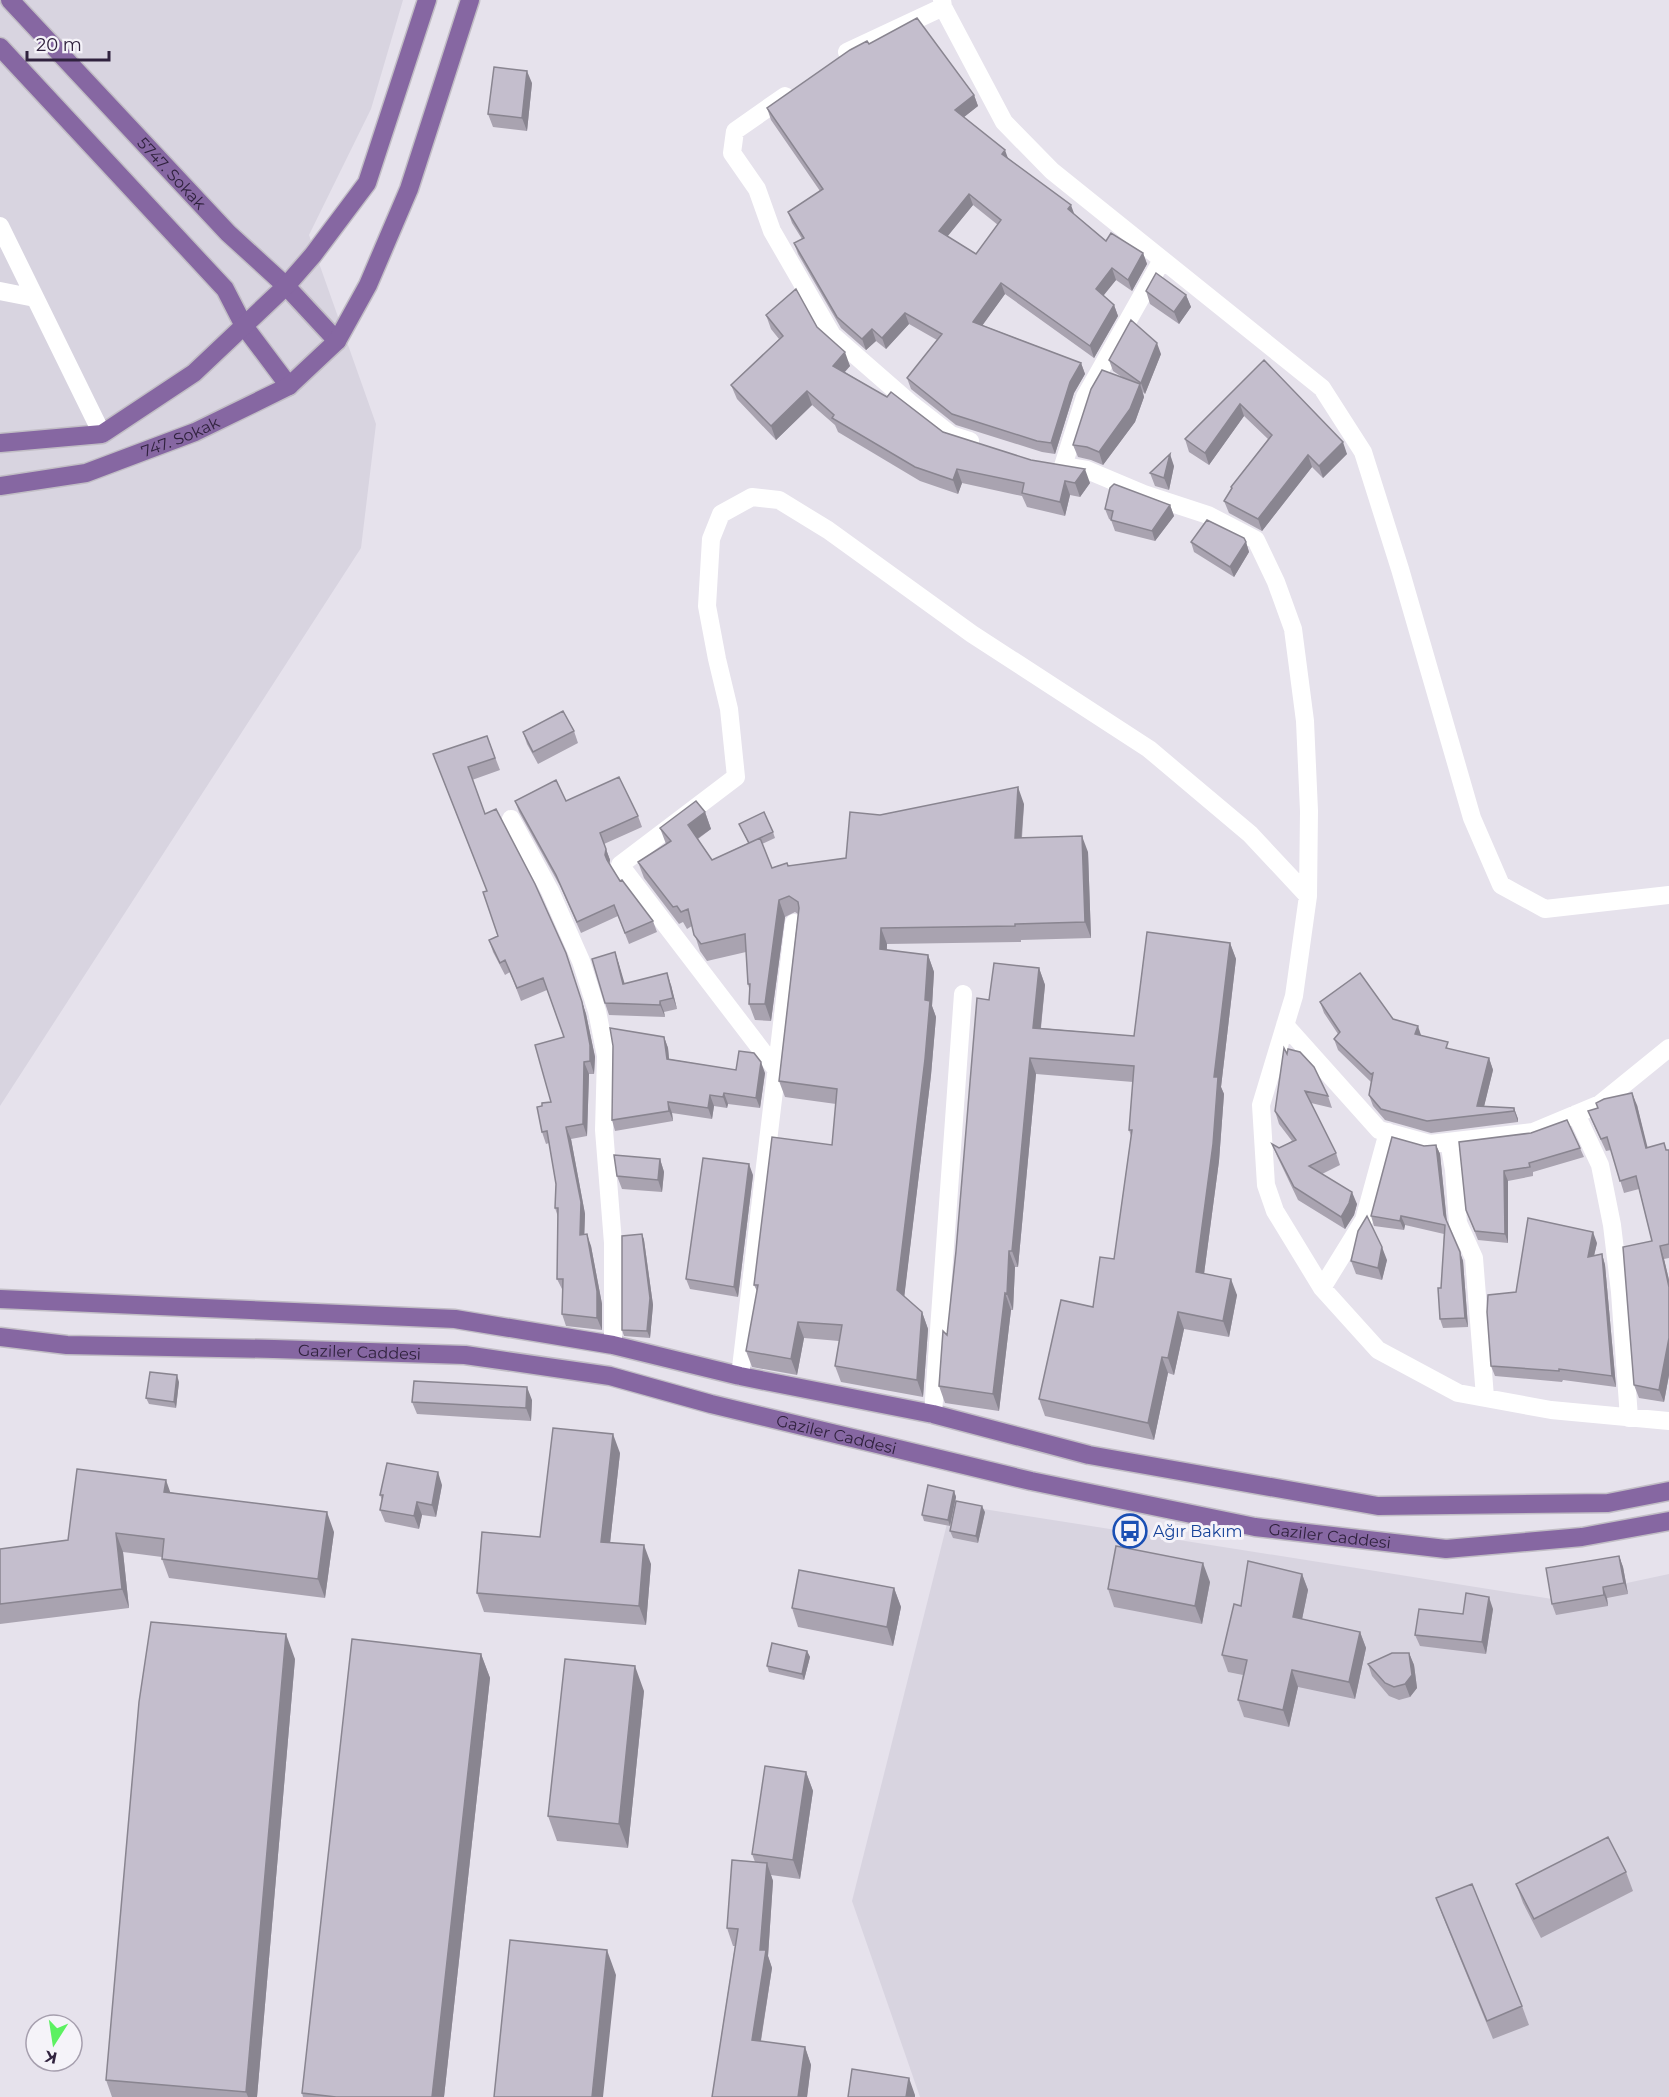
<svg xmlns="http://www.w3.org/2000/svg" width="1669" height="2097" viewBox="0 0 1669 2097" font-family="Montserrat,sans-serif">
<rect width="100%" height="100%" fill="#e6e2ec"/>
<!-- built -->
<path fill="#d8d4e0" d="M0,0H403L371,109L309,235L376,424L361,548L0,1106Z
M952,1504L1552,1599L1669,1574V2097H920L852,1901Z"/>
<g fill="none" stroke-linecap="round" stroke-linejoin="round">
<!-- major casing -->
<g stroke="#c1bdc5" stroke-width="21">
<g id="major">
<path id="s1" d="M10,0L228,233L286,286L337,341"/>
<path d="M0,47L225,289L244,326L289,386"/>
<path d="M0,443L102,434L194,373L286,286L313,255L367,183L427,0"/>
<path id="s2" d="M0,486L86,473L195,432L289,386L337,341L368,285L409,189L470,0"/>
<path d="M0,1299L455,1319L613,1345L740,1376L933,1414L1089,1455L1378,1506L1608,1503L1669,1491"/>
<path id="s3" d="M0,1337L67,1345L274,1349L465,1355L610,1376L711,1404L1031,1481L1255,1527L1446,1549L1582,1537L1669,1521"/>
</g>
</g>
<!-- minor -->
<path stroke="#fff" stroke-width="18" d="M942,0L943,7L1004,122L1052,171L1322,388L1363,452L1400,569L1472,818L1501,885L1545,909L1669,895
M847,52L943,7
M785,96L735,131L732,153L757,189L772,231L832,335L910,403L951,435L970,441
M0,226L102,434
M0,291L35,298
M1063,466L1087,470L1144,494L1208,515L1256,540L1276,582L1293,629L1305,721L1309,811L1308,896L1294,996L1261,1105L1266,1185L1275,1211L1322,1288L1378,1350L1458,1393L1551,1410L1669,1421
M1063,466L1085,397L1162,260
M511,819L550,891L581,961L597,1011L606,1056L604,1130L613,1243V1345
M1285,1025L1379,1130L1430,1144L1533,1132L1600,1104L1669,1048
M776,1069L620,865L736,777L729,709L717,659L707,606L711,539L721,514L752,497L779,500L828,530L972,634L1149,749L1250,834L1308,896
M1576,1114L1600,1165L1612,1225L1620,1292L1629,1418
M1449,1142L1454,1170L1458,1223L1474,1258L1485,1397
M1322,1288L1364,1220L1388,1132
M740,1376L794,923
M933,1414L963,994"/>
<!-- major -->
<use href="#major" stroke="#8667a2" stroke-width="18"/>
</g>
<!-- wall -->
<path fill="#a9a3b0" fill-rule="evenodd" d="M869,44L974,95L978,106L964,117L1008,158L1106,241L1143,253L1147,264L1132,291L1116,280L1103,295L1114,305L1118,316L1094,358L1005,294L982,325L1081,363L1085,374L1074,393L1055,454L1042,452L956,425L911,389L907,378L937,340L909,324L886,349L876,341L866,350L841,328L798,254L794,243L802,239L792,223L788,212L820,191L771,120L767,108ZM973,205L998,225L976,254L947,236Z
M532,83L527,131L493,127L488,114Z
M1146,291L1186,295L1191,307L1179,324L1150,304Z
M766,315L817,327L850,366L845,372L943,432L1090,483L1080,497L1070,495L1065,516L1027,507L1022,496L962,483L958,494L920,481L838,432L835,425L812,405L776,440L737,399L731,385L779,339L771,329Z
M1161,354L1145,394L1143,392L1144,397L1135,422L1103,465L1091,460L1078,457L1073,445L1122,377L1113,371L1109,360Z
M1264,360L1347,454L1323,478L1312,467L1262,531L1229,513L1224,501L1232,489L1231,487L1268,439L1244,416L1209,465L1189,452L1185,439Z
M1174,466L1169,490L1155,486L1150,473Z
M1170,505L1174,516L1155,541L1115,531L1111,520L1109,519L1105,509Z
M1191,542H1246L1249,552L1234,577L1194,552Z
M574,731L578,743L538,764L527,744L523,732Z
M487,736L500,770L472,780L485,814L570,965L586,1014L595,1057L594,1074H589L587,1136L571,1139L585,1214L584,1234L591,1246L602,1304V1330L566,1326L562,1314L563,1291L557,1279L558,1217L555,1208L556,1184L549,1143L546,1144L542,1132V1106L551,1102L564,1037L547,990L521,1001L510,972L505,975L493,952L489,940L498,936L487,891L438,767Z
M515,801H566L638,816L642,827L604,844L610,860L609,864L620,881L653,921L657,932L629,944L618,916L581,933L560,886L519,812Z
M1024,804L1022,838L1088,852L1091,938L1021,940V942L887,944V950L928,955L934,972L932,1006L936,1017L931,1075L904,1297L922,1312L928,1329L923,1397L841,1382L835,1366L839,1341L804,1338L797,1375L752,1367L746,1351L757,1291L754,1285L832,1145L836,1104L785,1097L779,1081L798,914L795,912L785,917L771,1021L755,1020L749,1004V988L748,984L746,952L707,961L700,951L692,926L687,929L683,922L679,924L644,878L638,862L666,844L660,828L705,812L711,829L698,839L712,860L748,843L739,824L773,832L775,838L762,844L772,868L846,858L880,815Z
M1230,943L1236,959L1221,1087L1224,1094L1219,1161L1204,1274L1237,1295L1229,1337L1184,1329L1174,1375L1168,1373L1154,1440L1045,1416L1039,1399L1093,1307L1114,1259L1131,1136L1129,1130L1133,1082L1036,1074L1018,1267H1015L1013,1310H1011L999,1411L945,1403L939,1386L947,1335L989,1000L1039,968L1045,985L1041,1028L1134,1036Z
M615,952L624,984L671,985L677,1009L664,1012L665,1017L609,1015L605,1003Z
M1320,1002L1393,1019L1421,1035L1450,1049L1489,1058L1493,1070L1484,1106L1514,1108L1518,1119V1122L1431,1133L1385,1120L1373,1106L1369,1095L1371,1082L1338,1050L1334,1039L1338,1034L1324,1013Z
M664,1037L668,1048L669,1059L736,1070L765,1073L760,1108L728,1104L727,1108L714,1106L712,1119L672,1113L673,1121L615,1131L612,1120Z
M1287,1054L1328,1096L1332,1108L1311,1103L1336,1153L1340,1165L1322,1174L1357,1204L1354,1215L1345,1229L1298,1200L1277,1156L1272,1144L1279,1148L1292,1141L1279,1124L1275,1111Z
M1637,1105L1647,1148L1669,1150V1258L1664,1259L1669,1280V1375L1664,1402L1639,1398L1634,1385L1652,1241L1639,1189L1624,1193L1611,1150L1606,1151L1593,1123L1588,1111Z
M1459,1142L1580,1148L1584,1157L1533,1172V1176L1508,1181V1243L1478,1240L1466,1210Z
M1436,1145L1440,1154L1447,1222L1463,1261L1468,1327L1443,1328L1440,1319L1444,1234L1405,1225L1404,1230L1374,1226L1371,1216L1424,1146Z
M660,1159L664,1172L662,1192L622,1189L617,1176Z
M753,1175L738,1297L690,1289L686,1279Z
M642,1234L644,1240L653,1305L650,1338L624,1336L622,1330Z
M1597,1243L1594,1256L1602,1254L1605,1265L1616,1387L1563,1380L1562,1382L1495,1376L1491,1366L1516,1292Z
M1387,1260L1382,1280L1356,1274L1351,1261Z
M179,1382L176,1408L149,1404L146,1398Z
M532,1400L531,1421L417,1414L412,1402Z
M620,1453L610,1543L651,1564L646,1625L484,1612L477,1593L540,1537Z
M442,1485L436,1517L422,1515L419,1529L385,1522L380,1510L382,1500L380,1495Z
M954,1491L956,1497L950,1526L924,1521L922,1515Z
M170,1492L334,1532L325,1598L169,1578L162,1559V1557L123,1552L129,1608L0,1624V1549L68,1540Z
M985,1512L978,1543L953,1538L950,1531Z
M1619,1556L1623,1567L1628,1594L1607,1598L1608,1606L1556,1615L1552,1604Z
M1302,1574L1308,1590L1302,1619L1360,1632L1366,1648L1355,1699L1298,1687L1289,1727L1244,1717L1238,1700L1243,1675L1228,1672L1222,1655L1241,1606Z
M1210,1582L1202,1624L1114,1607L1108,1589Z
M894,1588L901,1607L893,1646L798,1627L792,1608Z
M1493,1609L1486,1654L1420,1646L1415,1635L1463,1614Z
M807,1651L810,1657L804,1680L769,1672L767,1666Z
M1409,1653L1414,1665L1417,1688L1410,1697L1399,1700L1389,1696L1372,1676L1368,1664Z
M481,1654L490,1678L444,2097H303L302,2093Z
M295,1659L257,2097H112L106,2080Z
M644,1691L628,1848L557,1841L548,1816Z
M806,1772L813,1791L800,1879L771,1875L773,1881L768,1956L772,1968L761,2041L805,2047L811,2065L807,2097H712L735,1946H733L727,1928L755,1862L752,1854Z
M1626,1872L1633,1891L1541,1938L1523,1903L1516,1884Z
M1436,1898L1522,2006L1529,2025L1493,2039L1443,1917Z"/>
<!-- shaded-wall -->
<path fill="#898590" d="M527,71L532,83L527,131L522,118Z
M974,95L978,106L959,121L955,110Z
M1005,150L1009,161L1002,154Z
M969,194L973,205L943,242L939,231Z
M1071,205L1075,216L1068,209Z
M1143,253L1147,264L1132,291L1128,280Z
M1112,268L1116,280L1100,300L1096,289Z
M1001,283L1005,294L977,333L973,322Z
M1186,295L1191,307L1179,324L1174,312Z
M1114,305L1118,316L1094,358L1090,346Z
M905,313L909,324L886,349L882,338Z
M872,329L876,341L866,350L862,339Z
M1157,343L1161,354L1145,394L1141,383Z
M845,352L850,366L838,379L833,366Z
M1081,363L1085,374L1074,393L1055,454L1051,443L1070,382Z
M1140,384L1144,397L1135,422L1103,465L1099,452Z
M807,391L812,405L776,440L771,426Z
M1240,404L1244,416L1209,465L1205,453Z
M1343,442L1347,454L1323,478L1319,466Z
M1170,454L1174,466L1169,490L1164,478Z
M1308,455L1312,467L1262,531L1258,519Z
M957,469L962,483L958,494L953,480Z
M1085,469L1090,483L1080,497L1075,483Z
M1065,481L1070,495L1065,516L1060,502Z
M1170,505L1174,516L1155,541L1152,531Z
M1246,542L1249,552L1234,577L1230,567Z
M1018,787L1024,804L1020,854L1015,838Z
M705,812L711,829L694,841L688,825Z
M1082,836L1088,852L1091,938L1085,922Z
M606,849L610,860L609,866L605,855Z
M779,900L785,917L771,1021L765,1004Z
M881,928L887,944L886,966L880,949Z
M1230,943L1236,959L1221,1087L1224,1094L1219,1161L1202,1289L1196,1272L1214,1077Z
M615,952L619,964L628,995L623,984Z
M566,953L586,1014L595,1057L594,1074L590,1061Z
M928,955L934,972L932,1006L936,1017L931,1075L903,1307L897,1290L925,1000Z
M1039,968L1045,985L1039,1044L1033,1028Z
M667,973L671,985L677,1009L673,998Z
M660,1001L664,1012L665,1017L660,1005Z
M1418,1026L1422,1038L1415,1034Z
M664,1037L668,1048L670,1069L667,1059Z
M1030,1058L1036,1074L1018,1267L1012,1251Z
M1489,1058L1493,1070L1482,1115L1477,1106Z
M584,1062L589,1074L587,1136L583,1124Z
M761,1062L765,1073L760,1108L756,1098Z
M724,1093L728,1104L727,1108L723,1097Z
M1632,1093L1637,1105L1651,1161L1646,1148Z
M710,1095L714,1106L712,1119L708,1108Z
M668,1102L672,1113L673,1121L669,1111Z
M1514,1108L1518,1119V1122L1514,1111Z
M566,1127L571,1139L585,1214L584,1247L580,1235Z
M1436,1145L1440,1154L1447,1224L1444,1215Z
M660,1159L664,1172L662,1192L658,1180Z
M749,1164L753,1175L738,1297L734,1287Z
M1504,1171L1508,1181V1243L1505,1234Z
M1352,1192L1357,1204L1354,1215L1345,1229L1341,1217Z
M1401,1216L1405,1225L1404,1230L1400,1221Z
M1593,1232L1597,1243L1591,1268L1588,1257Z
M587,1234L591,1246L602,1304V1330L597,1318Z
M642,1234L644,1240L653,1305L650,1338L647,1331Z
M1660,1246L1664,1259L1669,1280V1287Z
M1382,1247L1387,1260L1382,1280L1378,1268Z
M1009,1251L1015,1267L1013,1310L1007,1294Z
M1460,1252L1463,1261L1468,1327L1465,1318Z
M1602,1254L1605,1265L1616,1387L1612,1376Z
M1231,1279L1237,1295L1229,1337L1223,1321Z
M1005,1293L1011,1310L999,1411L993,1394Z
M922,1312L928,1329L923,1397L917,1380Z
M1178,1312L1184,1329L1174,1375L1168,1358Z
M798,1322L804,1338L797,1375L791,1359Z
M1669,1338V1375L1664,1402L1659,1390Z
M1162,1357L1168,1373L1154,1440L1148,1423Z
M177,1375L179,1382L176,1408L174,1402Z
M527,1387L532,1400L531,1421L526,1408Z
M613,1434L620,1453L608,1561L601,1542Z
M438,1472L442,1485L436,1517L432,1505Z
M166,1480L173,1500L164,1492Z
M954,1491L956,1497L950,1526L948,1520Z
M417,1502L422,1515L419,1529L414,1516Z
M982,1506L985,1512L978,1543L976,1536Z
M327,1512L334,1532L325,1598L318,1579Z
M116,1533L123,1552L129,1608L122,1589Z
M644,1545L651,1564L646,1625L639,1606Z
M1619,1556L1623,1567L1628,1594L1624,1583Z
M1203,1563L1210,1582L1202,1624L1195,1606Z
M1302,1574L1308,1590L1299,1634L1293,1617Z
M1603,1587L1607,1598L1608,1606L1604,1595Z
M894,1588L901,1607L893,1646L887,1627Z
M1489,1597L1493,1609L1486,1654L1482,1642Z
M1360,1632L1366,1648L1355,1699L1349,1682Z
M286,1634L295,1659L257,2097H248L246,2092Z
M807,1651L810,1657L804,1680L802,1674Z
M1409,1653L1414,1665L1417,1688L1410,1697L1405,1684Z
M481,1654L490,1678L444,2097H432Z
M635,1666L644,1691L628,1848L619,1824Z
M1292,1670L1298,1687L1289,1727L1283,1710Z
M806,1772L813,1791L800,1879L793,1860Z
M767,1863L773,1881L768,1956L772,1968L758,2058L752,2040Z
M607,1950L616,1975L603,2097H592Z
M805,2047L811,2065L807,2097H798Z
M909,2078L915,2095V2097H906Z"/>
<!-- building -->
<path fill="#c4becd" stroke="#898590" stroke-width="1.5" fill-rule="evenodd" d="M917,18L974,95L955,110L1005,150L1002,154L1071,205L1068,209L1106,241L1111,233L1143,253L1128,280L1112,268L1096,289L1114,305L1090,346L1001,283L973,322L1081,363L1070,382L1051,443L1037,441L952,414L907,378L942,334L905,313L882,338L872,329L862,339L837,317L794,243L804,238L788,212L823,189L767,108L850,50L867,41L869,44ZM969,194L1001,220L976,254L939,231Z
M494,67L527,71L522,118L488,114Z
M1156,273L1186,295L1174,312L1146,291Z
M796,289L817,327L845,352L833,366L887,397L891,392L943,432L1031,460L1085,469L1075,483L1065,481L1060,502L1022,493L1024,483L957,469L953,480L915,467L832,418L834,415L807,391L771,426L731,385L783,336L766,315Z
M1131,320L1157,343L1141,383L1109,360Z
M1264,360L1343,442L1319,466L1308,455L1258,519L1224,501L1232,488L1231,487L1272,435L1240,404L1205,453L1185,439Z
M1102,370L1140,384L1130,409L1099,452L1087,447L1073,445L1091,389Z
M1170,454L1164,478L1150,473Z
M1114,484L1170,505L1152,531L1111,520L1113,511L1105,509L1110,488Z
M1207,520L1244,538L1246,542L1230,567L1191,542Z
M563,711L574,731L533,752L523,732Z
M487,736L495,758L468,767L485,814L496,809L535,884L566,953L582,1002L590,1045V1061L584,1062L583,1124L566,1127L581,1202L580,1235L587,1234L597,1291V1318L562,1314L563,1279H557L558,1208H555L556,1184L547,1131L542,1132L537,1107L542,1106V1103L551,1102L535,1045L564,1037L543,978L517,988L505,960L500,963L489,940L498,936L483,892L487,891L433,754Z
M619,777L638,816L600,833L606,849L605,855L607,860L620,881L622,880L653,921L625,933L614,905L577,922L556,875L515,801L556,780L566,801Z
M1018,787L1015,838L1082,836L1085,922L1015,924V926L881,928L880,949L928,955L925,1000L930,1001L925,1059L897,1290L922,1312L917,1380L835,1366L842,1325L798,1322L791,1359L746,1351L758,1285H754L772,1137L832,1145L837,1089L779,1081L799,908L798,902L789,896L779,900L765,1004H749L750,984H748L745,934L701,944L694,935L688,909L681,912L677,906L673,907L638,862L671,841L660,828L696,801L705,812L688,825L712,860L760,838L772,868L787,863L788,866L846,858L850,812L880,815Z
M764,812L773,832L749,843L739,824Z
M1147,932L1230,943L1214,1077H1218L1213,1144L1196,1272L1231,1279L1223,1321L1178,1312L1168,1358L1162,1357L1148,1423L1039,1399L1061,1300L1093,1307L1100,1257L1114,1259L1132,1130H1129L1134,1066L1030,1058L1012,1251H1009L1007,1294L1005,1293L993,1394L939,1386L943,1331L947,1335L956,1251L977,998L989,1000L994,963L1039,968L1033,1028L1134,1036Z
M615,952L623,984L667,973L673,998L660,1001V1005L605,1003L592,959Z
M1360,973L1393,1019L1418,1026L1415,1034L1448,1042L1446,1048L1489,1058L1477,1106L1514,1108V1111L1427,1121L1381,1109L1369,1095L1373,1073L1371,1074L1334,1039L1340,1032L1320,1002Z
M610,1028L664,1037L667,1059L736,1070L739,1051L754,1053L761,1062L756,1098L724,1093L723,1097L710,1095L708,1108L668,1102L669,1111L612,1120L613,1046Z
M1284,1048L1287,1054L1288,1049L1300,1052L1314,1067L1328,1096L1305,1091L1336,1153L1309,1166L1352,1192L1349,1203L1341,1217L1294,1187L1272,1144L1279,1148L1296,1140L1275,1111Z
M1632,1093L1646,1148L1664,1143L1666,1150H1669V1244L1660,1246L1669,1287V1338L1659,1390L1634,1385L1623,1247L1652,1241L1636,1176L1620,1181L1607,1137L1601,1139L1588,1111L1598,1108L1596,1103L1604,1099Z
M1567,1120L1580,1148L1529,1163L1530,1167L1504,1171L1505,1234L1475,1231L1466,1210L1459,1142L1531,1133Z
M1392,1137L1424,1146L1436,1145L1444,1215L1460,1252L1465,1318L1440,1319L1438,1288H1441L1445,1225L1401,1216L1400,1221L1371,1216Z
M614,1155L660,1159L658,1180L617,1176Z
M703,1158L749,1164L734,1287L686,1279Z
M1367,1216L1382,1247L1378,1268L1351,1261L1358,1231Z
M1528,1218L1593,1232L1588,1257L1602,1254L1612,1376L1559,1369V1371L1491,1366L1487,1312L1488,1295L1516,1292Z
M642,1234L650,1298L647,1331L622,1330V1236Z
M150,1372L177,1375L174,1402L146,1398Z
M414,1381L527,1387L526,1408L412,1402Z
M553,1428L613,1434L601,1542L644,1545L639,1606L477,1593L482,1532L540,1537Z
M387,1463L438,1472L432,1505L417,1502L414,1516L380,1510L383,1495H380Z
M77,1469L166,1480L164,1492L327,1512L318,1579L162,1559L164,1539L116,1533L122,1589L0,1604V1549L68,1540Z
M928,1485L954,1491L948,1520L922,1515Z
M956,1501L982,1506L976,1536L950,1531Z
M1116,1546L1203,1563L1195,1606L1108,1589Z
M1619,1556L1624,1583L1603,1587L1604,1595L1552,1604L1546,1568Z
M1248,1561L1302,1574L1293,1617L1360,1632L1349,1682L1292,1670L1283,1710L1238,1700L1247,1660L1222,1655L1234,1604L1241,1606Z
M799,1570L894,1588L887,1627L792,1608Z
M1466,1593L1489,1597L1482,1642L1415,1635L1419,1609L1463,1614Z
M151,1622L286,1634L246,2092L106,2080L139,1702Z
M352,1639L481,1654L432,2097H336L302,2093Z
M772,1643L807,1651L802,1674L767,1666Z
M1392,1653H1409L1412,1675L1405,1684L1394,1687L1385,1683L1368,1664Z
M565,1659L635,1666L619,1824L548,1816Z
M765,1766L806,1772L793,1860L752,1854Z
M1608,1837L1626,1872L1534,1919L1516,1884Z
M732,1860L767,1863L760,1950H766L752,2040L805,2047L798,2097H712L738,1929L727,1928Z
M1472,1884L1522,2006L1487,2021L1436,1898Z
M510,1940L607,1950L592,2097H494Z
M852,2069L909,2078L906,2097H848Z"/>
<!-- icons -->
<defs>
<g id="bus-ring" transform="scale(1.725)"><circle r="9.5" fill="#f5f3f9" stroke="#1a4fb4" stroke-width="1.5"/><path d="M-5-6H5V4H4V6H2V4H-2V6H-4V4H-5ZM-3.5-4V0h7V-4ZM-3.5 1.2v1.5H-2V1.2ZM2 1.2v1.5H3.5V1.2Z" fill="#1a4fb4"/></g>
</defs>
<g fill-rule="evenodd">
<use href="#bus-ring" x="1130" y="1531"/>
</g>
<g text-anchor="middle" stroke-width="6" stroke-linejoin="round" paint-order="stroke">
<!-- street labels -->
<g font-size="16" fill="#30223e" stroke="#f5f3f9">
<text dy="6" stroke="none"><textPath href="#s1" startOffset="237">5747. Sokak</textPath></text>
<text dy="6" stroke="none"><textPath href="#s2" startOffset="188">747. Sokak</textPath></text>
<text dy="6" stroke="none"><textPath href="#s3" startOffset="360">Gaziler Caddesi</textPath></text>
<text dy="6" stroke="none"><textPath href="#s3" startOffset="846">Gaziler Caddesi</textPath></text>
<text dy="6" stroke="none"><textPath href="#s3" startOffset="1350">Gaziler Caddesi</textPath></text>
</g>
<!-- transit labels -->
<g font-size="16" fill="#164399" stroke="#f5f3f9" text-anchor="start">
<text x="1153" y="1537">Ağır Bakım</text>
</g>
</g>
<!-- north arrow -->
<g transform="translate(54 2043) rotate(192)"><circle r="28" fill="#f5f3f9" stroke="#a69fae" stroke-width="1.5"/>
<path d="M0-4.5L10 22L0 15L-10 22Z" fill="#5cf161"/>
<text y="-9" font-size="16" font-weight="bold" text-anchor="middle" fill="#30223e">K</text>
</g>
<!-- scale -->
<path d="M27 51v9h82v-9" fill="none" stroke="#30223e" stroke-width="3"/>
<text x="36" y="51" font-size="18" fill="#30223e" stroke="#f5f3f9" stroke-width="4.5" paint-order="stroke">20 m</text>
</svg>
